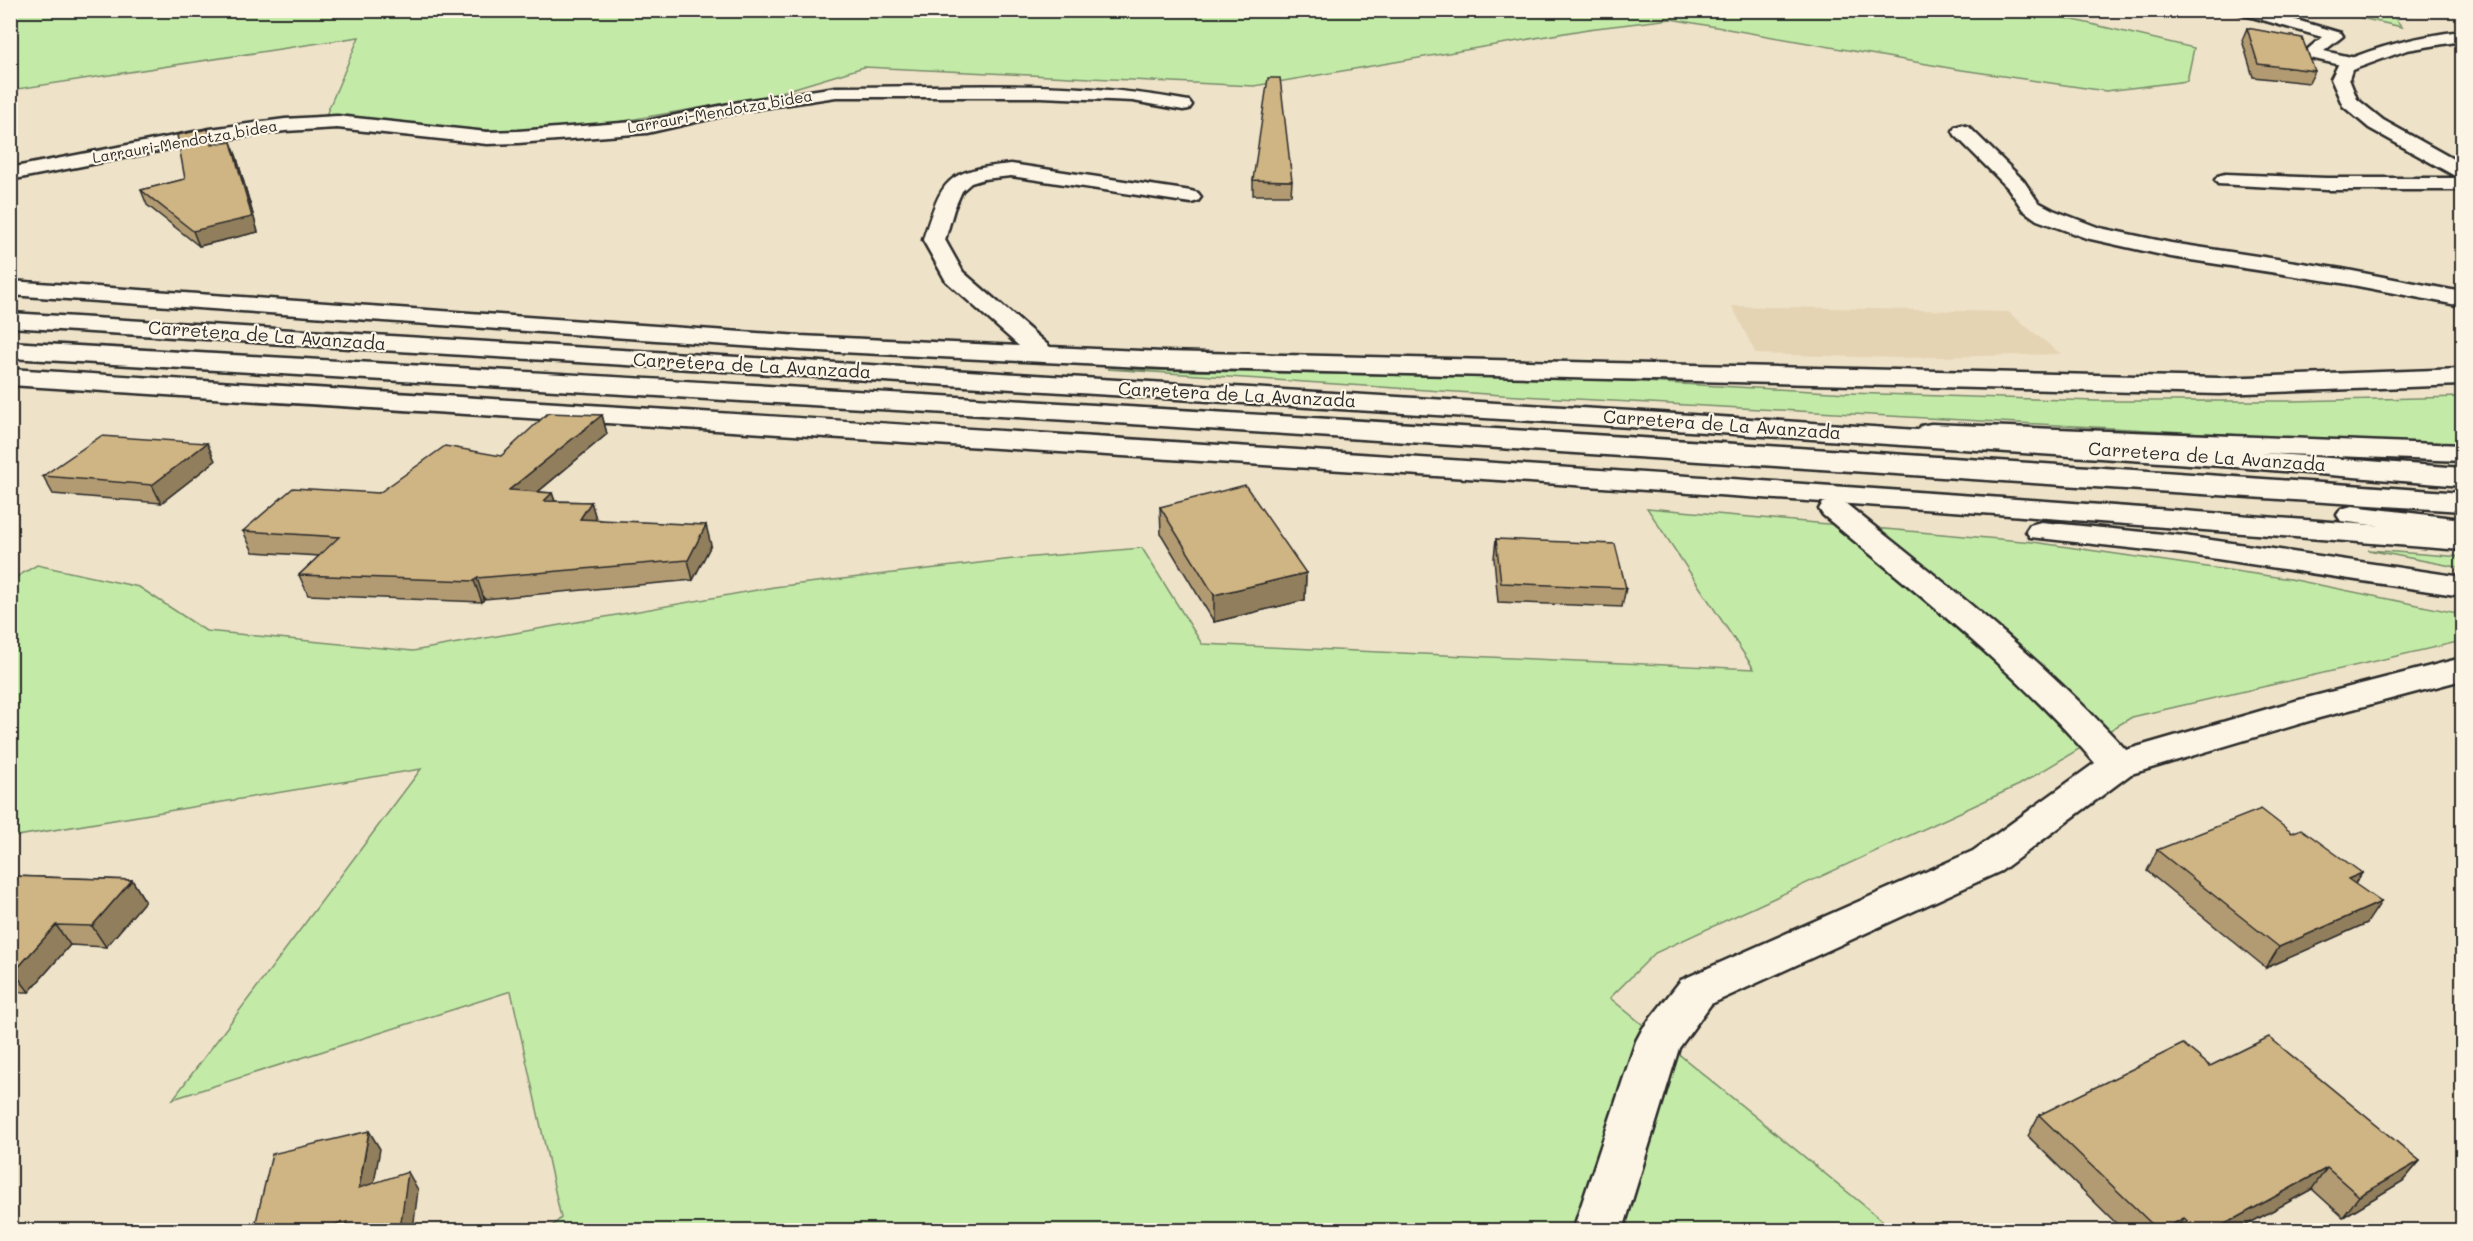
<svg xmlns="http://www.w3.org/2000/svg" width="2473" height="1241" viewBox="0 0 2473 1241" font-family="Mali,sans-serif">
<rect width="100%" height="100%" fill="#eee2c8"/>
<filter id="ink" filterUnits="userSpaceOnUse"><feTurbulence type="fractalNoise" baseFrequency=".0167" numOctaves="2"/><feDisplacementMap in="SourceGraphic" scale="12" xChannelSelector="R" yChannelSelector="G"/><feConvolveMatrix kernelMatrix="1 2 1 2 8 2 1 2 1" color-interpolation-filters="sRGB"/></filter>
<g filter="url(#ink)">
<!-- built -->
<path fill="#e5d4b4" d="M1732,306L2008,312L2061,354L1897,358L1756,354Z"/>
<!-- green -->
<path fill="#c3eba7" stroke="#778b69" stroke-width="1.5" d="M11,10H2031L2194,48L2187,81L2106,91L1955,69L1671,19L1588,29L1254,86L864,67L768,96L560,132L455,129L326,115L359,37L11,90Z
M2329,11H2451L2393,16L2402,27Z
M1107,369L1607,380L1849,393L2095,401H2293L2462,397V447L1502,395Z
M1647,508L2033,542L2290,579L2462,614V641L2132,717L2019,785L1655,953L1610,998L1894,1230H548L561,1218L511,991L173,1099L421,769L11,837V580L37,565L139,587L206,631L413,651L774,587L1022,558L1142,548L1202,644L1754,669Z
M2368,550L2462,557V568Z"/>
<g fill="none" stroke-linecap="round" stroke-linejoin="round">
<!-- minor casing -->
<g stroke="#2b2b2b" stroke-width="5">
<path id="minor" d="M2236,10H2262L2341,33L2343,36L2324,51L2360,59L2362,63L2354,68L2310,58L2308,49L2322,37L2238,13Z
M836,87C951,87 1069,79 1183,100L1189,101L1192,105L1189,109L1183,110L1133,101L1041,97H836L744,111L647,133L518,143L487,144L337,128L285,131L210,141L10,180V168L210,129L285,119L337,116L487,132L518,131L647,121L744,101Z
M1962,125L1969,127L2023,180L2038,202L2053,210L2100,228L2171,243L2342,269L2462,292V306L2342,283L2171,257L2086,238L2037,220L2023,210L2008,188L1955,135L1953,131L1955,127Z
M1011,164L1191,191L1198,193L1201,197L1198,201L1191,203L1011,176L984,179L971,183L962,191L954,209L945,240L963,272L1050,347L1163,352L2219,378L2462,369V385L2219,394L1163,368L800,350L10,295V281L800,336L1019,346L946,281L923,240C943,178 945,171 1011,164Z
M2225,174L2326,178H2462V190H2326L2218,184L2215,180L2218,176Z
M1834,500L1845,503C1942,581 2041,657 2126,750L2295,701L2462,658V680L2319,718L2131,774L2001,871L1711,1004L1679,1048L1623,1230H1573L1636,1041L1643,1028L1681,980L1973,851L2095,763C2015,670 1918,594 1823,515L1819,509L1823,503Z"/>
</g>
<!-- major casing -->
<g stroke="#2b2b2b" stroke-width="5">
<path id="major" d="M2462,31V41L2407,50L2352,70L2349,79L2357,99L2383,120L2462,164V178L2455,176L2369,128L2343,106L2331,79L2339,63C2379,46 2419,36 2462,31Z
M10,369C828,420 1645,469 2462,532V550L2010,515L1530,482L10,385Z
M1931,424L2462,445V461L1931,440L1921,438L1917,432L1921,426Z
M2041,522L2184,536L2462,577V596L2184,554L2030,537L2026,531L2030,525Z"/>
</g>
<!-- highway casing -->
<g stroke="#2b2b2b" stroke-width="5">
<path id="highway" d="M10,313L1630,411L2235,451L2462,468V486L2235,467L1630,427L10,327Z
M10,342C828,390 1645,434 2462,493V511L1101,422L10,358Z
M2352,506L2462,519V537L2341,521L2337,515L2341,509Z"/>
</g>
<!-- minor -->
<use href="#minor" fill="#fcf5e5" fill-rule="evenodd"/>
<!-- major -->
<use href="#major" fill="#fcf5e5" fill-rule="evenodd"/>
<!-- highway -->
<use href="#highway" fill="#fcf5e5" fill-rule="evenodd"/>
</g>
<!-- wall -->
<path fill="#b29b72" stroke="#2b2b2b" stroke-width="1.5" d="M2247,28L2315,71L2309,83L2253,77L2242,40Z
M214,144L236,155L258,232L199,246L147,205L141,190L185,179Z
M1253,180L1292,181L1291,195H1253Z
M602,415L607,434L538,492L552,493L555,501L591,502L596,519L711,545L693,580L484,599L482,602L308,595L299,575L319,556L253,552L243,531L379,493L501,456Z
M207,443L215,461L161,503L53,494L43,476Z
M1160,507L1306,573L1305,600L1214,622L1161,534Z
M1496,539L1626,588L1622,607L1498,602L1494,558Z
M2292,833L2362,873L2355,884L2367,923L2266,968L2147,871L2157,850Z
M10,876L132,880L145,901L106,947L70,945L29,992H10Z
M2210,1066L2420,1161L2403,1181L2343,1217L2312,1189L2237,1230H2123L2028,1136L2039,1115Z"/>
<!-- shaded-wall -->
<path fill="#917e5c" stroke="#2b2b2b" stroke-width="1.5" d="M208,129L214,143L217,159L212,145Z
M231,142L236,155L258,232L199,246L193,231Z
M602,415L607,434L516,510L509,490Z
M207,443L215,461L161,503L152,485Z
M552,493L559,513L544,501Z
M591,502L597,522L580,519Z
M706,525L711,545L693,580L688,560Z
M1306,573L1305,600L1214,622V595Z
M477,578L484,599L482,602L474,581Z
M2362,873L2348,894V879Z
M132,880L145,901L106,947L92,926Z
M2381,902L2367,923L2266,968L2279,947Z
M56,925L70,945L29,992L14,972Z
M369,1131L380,1149L370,1206L359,1188Z
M2420,1161L2403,1181L2343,1217L2359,1196Z
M2327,1168L2312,1189L2237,1230H2214Z
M408,1172L418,1190L413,1230H397Z
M2184,1218L2176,1230H2162Z
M347,1222L353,1230H312Z"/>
<!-- building -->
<path fill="#cfb484" stroke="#2b2b2b" stroke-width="1.5" d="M2247,28L2302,38L2315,71L2258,64Z
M1268,78H1280L1292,181L1253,180Z
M208,129L212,145L231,142L252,217L193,231L141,190L185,179L177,135Z
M548,413L602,415L509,490L552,493L544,501L591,502L580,519L706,525L688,560L477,578L474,581L299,575L339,537L243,531L293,488L379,493L445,446L501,456Z
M101,436L207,443L152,485L43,476Z
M1245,485L1306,573L1214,595L1160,507Z
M1496,539L1615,544L1626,588L1501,583Z
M2261,809L2292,833L2301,829L2362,873L2348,879L2381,902L2279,947L2157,850Z
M10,876L132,880L92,926L56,925L14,972H10Z
M2269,1037L2420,1161L2359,1196L2327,1168L2214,1230H2197L2184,1218L2162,1230H2158L2039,1115L2183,1044L2210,1066Z
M369,1131L359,1188L408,1172L400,1229L397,1230H346L347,1222L312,1230H254L272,1154Z"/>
</g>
<g text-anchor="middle" stroke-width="4.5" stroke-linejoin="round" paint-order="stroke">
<!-- far-street labels -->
<g font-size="15" fill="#2b2b2b" stroke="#fcf5e5">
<text transform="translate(720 112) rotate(-10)" y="5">Larrauri-Mendotza bidea</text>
<text transform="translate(185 142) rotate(-10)" y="5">Larrauri-Mendotza bidea</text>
</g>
<!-- street labels -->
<g font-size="18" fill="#2b2b2b" stroke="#fcf5e5">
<text transform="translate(267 336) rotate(4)" y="6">Carretera de La Avanzada</text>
<text transform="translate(752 366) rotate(3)" y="6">Carretera de La Avanzada</text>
<text transform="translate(1237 395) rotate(3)" y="6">Carretera de La Avanzada</text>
<text transform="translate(1722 425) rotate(4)" y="6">Carretera de La Avanzada</text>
<text transform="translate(2207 457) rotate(4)" y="6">Carretera de La Avanzada</text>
</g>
</g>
<!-- margin -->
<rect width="2473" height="1241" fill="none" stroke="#fcf5e5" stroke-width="36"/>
<rect x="18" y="18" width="2437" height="1205" fill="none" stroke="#2b2b2b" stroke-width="2" filter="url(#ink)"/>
</svg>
